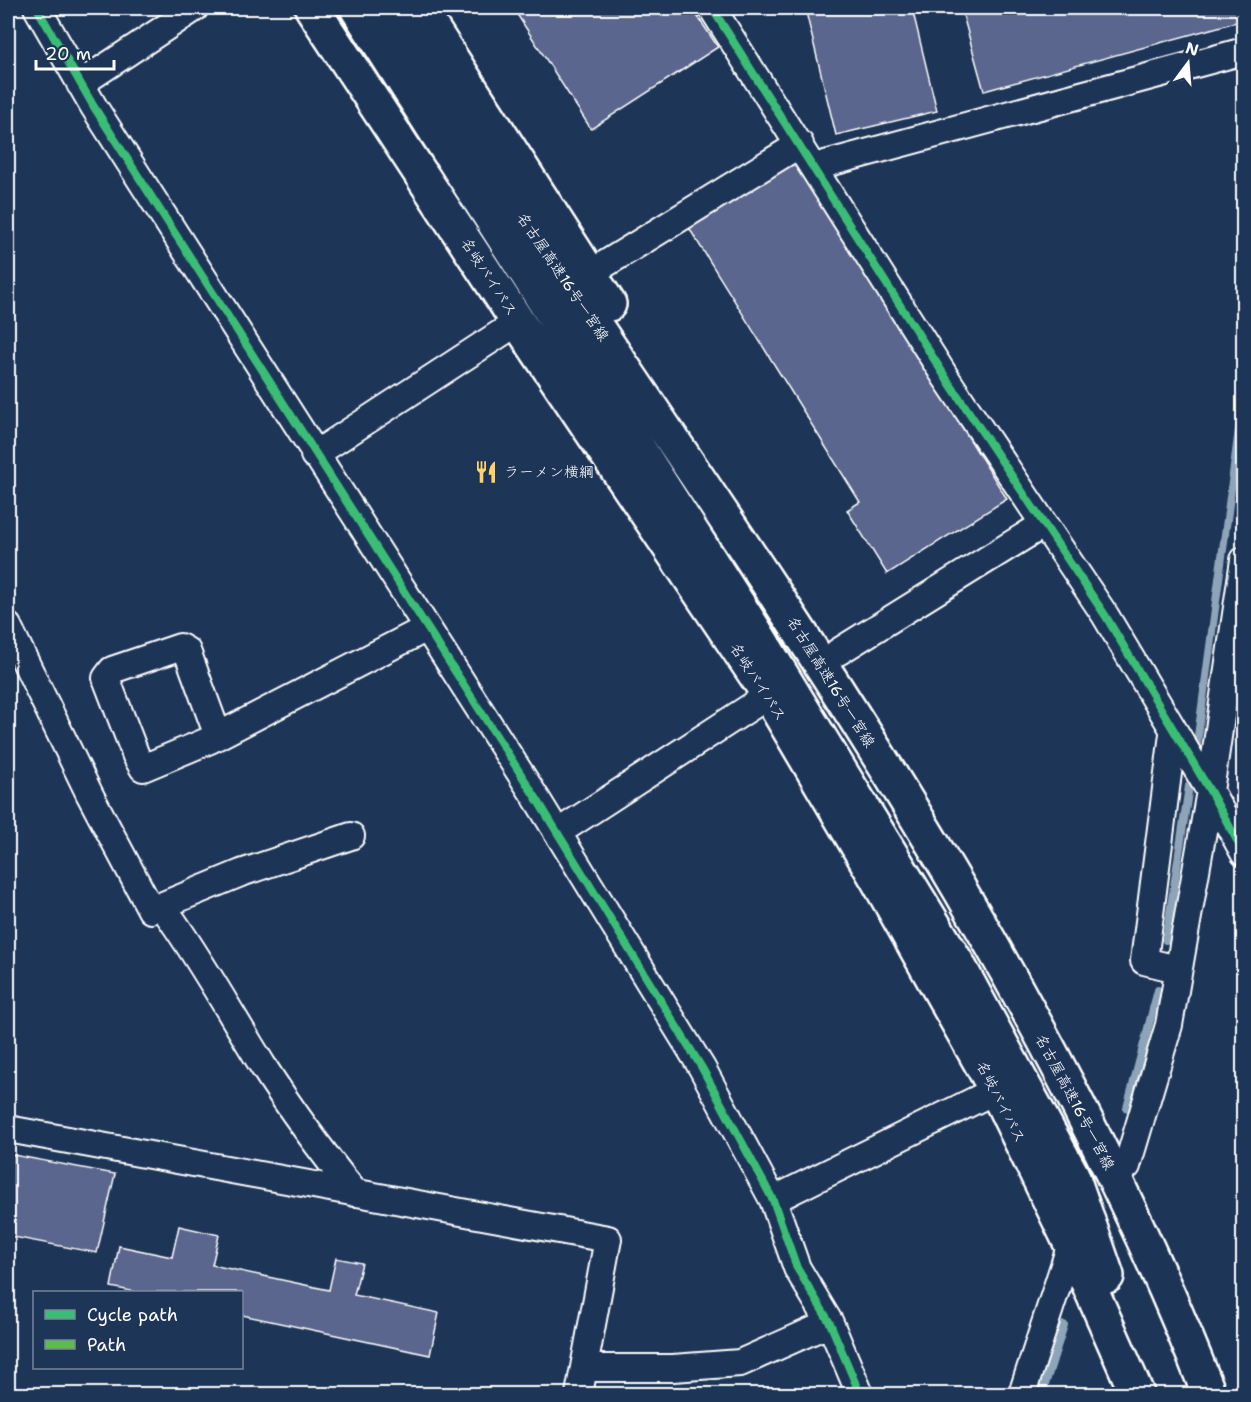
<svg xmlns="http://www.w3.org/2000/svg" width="1251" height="1402" viewBox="0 0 1251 1402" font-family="'Shantell Sans','Klee One',sans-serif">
<rect width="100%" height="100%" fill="#1d3557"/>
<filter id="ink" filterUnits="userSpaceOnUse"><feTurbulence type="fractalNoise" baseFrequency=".0167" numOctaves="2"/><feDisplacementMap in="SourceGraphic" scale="12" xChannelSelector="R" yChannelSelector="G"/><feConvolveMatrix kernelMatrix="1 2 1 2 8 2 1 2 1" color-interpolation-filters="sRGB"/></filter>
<g filter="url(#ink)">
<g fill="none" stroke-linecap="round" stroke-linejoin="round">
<!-- stream -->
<path stroke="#8ea4b9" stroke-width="8" d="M1196,751L1244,392
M1166,940L1189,786
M1127,1108L1158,990
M1042,1394L1064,1325"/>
</g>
<!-- building -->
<path fill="#5a668d" stroke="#fff" stroke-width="1.5" d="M513,8H692L718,47L591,129Z
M805,8H912L937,111L836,135Z
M961,8H1236L1240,21L984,91Z
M796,161L1007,499L887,574L847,510L860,502L689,228Z
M8,1154L115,1174L97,1253L8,1236Z
M179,1226L219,1235L212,1265L329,1290L336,1258L362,1263L354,1295L439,1313L430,1355L242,1315V1292H136L111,1287L119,1246L172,1257Z"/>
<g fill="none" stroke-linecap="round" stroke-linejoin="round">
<!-- street casing -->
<g stroke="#fff" stroke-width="30">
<path id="street" d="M37,8L94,107L538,801L702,1068L773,1200L797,1268L830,1323L860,1394
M712,8L946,378L1105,615L1210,791L1244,853
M80,84L195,8
M814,167L1244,51
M589,274L800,144
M314,455L518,322
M8,626L90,795L151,910L241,873L351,836
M838,652L1044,524
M1173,734L1144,961L1177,969
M218,736L187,651L180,647L112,670L106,678L136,756L143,768L210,740L427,628
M557,833L769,695
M163,907C200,958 230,1013 263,1066C291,1110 322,1152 355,1193
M8,1129L608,1239L579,1394
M1127,1166L1169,1025L1210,791L1244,560
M773,1200L996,1090
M584,1368H673L740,1363L830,1323
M1022,1394L1071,1244"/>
</g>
<!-- highway casing -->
<g stroke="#fff" stroke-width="38">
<path id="highway" d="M312,8L518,322L769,695L877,879L996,1090L1071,1244L1137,1394
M357,8L753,628L959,966L1072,1175L1107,1276
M387,8C435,80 480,154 528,226C779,599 1045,973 1209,1394
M419,8L609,304"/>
</g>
<!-- street -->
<use href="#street" stroke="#1d3557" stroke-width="26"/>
<!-- highway -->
<use href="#highway" stroke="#1d3557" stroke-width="33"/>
<!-- quiet -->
<path stroke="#5cbc4b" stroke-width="6" stroke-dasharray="12 6" stroke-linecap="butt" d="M1240,277L1244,248"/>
<!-- cycleway casing -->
<g stroke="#1d3557" stroke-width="11">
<path id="cycleway" d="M37,8L94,107L538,801L702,1068L773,1200L797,1268L830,1323L860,1394
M712,8L946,378L1105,615L1210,791L1244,853"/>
</g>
<!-- cycleway -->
<use href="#cycleway" stroke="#3abd76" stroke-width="8"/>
</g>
</g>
<!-- icons -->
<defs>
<g id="restaurant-bare" transform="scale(1.8)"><path d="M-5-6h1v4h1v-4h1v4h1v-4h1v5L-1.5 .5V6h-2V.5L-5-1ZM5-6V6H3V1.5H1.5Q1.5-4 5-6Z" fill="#ffd166" stroke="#1d3557" stroke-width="2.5" paint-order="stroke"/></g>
</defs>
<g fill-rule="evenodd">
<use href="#restaurant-bare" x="486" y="472"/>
</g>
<g text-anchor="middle" stroke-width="4.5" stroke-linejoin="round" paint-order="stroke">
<!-- street labels -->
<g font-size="15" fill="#fff" stroke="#1d3557">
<text transform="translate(489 277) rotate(57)" y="5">名岐バイパス</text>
<text transform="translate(563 277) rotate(56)" y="5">名古屋高速16号一宮線</text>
<text transform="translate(758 682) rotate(57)" y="5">名岐バイパス</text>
<text transform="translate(831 682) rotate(58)" y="5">名古屋高速16号一宮線</text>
<text transform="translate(1001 1102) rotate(63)" y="5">名岐バイパス</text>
<text transform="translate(1075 1102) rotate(62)" y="5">名古屋高速16号一宮線</text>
</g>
<!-- poi labels -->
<g font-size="15" fill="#fff" stroke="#1d3557" text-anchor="start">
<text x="504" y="477">ラーメン横綱</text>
</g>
</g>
<!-- margin -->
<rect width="1251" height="1402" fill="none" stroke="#1d3557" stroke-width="30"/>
<rect x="15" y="15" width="1221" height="1372" fill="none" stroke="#fff" stroke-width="2" filter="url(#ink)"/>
<!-- legend -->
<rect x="33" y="1291" width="210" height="78" fill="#1d3557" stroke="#77869a" stroke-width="1.5"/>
<rect x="45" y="1310" width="30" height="9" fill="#3abd76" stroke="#77869a" stroke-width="1.5"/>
<text x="87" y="1321" font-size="18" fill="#ffffff">Cycle path</text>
<rect x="45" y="1340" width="30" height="9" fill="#5cbc4b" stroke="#77869a" stroke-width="1.5"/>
<text x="87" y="1351" font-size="18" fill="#ffffff">Path</text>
<!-- north arrow -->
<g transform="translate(1188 63) rotate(16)" stroke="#1d3557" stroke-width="4.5" paint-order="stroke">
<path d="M0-4.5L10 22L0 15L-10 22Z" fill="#ffffff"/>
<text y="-9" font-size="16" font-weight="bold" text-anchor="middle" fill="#ffffff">N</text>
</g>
<!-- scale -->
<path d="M36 60v9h78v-9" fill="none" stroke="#ffffff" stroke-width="3"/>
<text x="45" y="60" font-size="18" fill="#ffffff" stroke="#1d3557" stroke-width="4.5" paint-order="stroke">20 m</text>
</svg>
